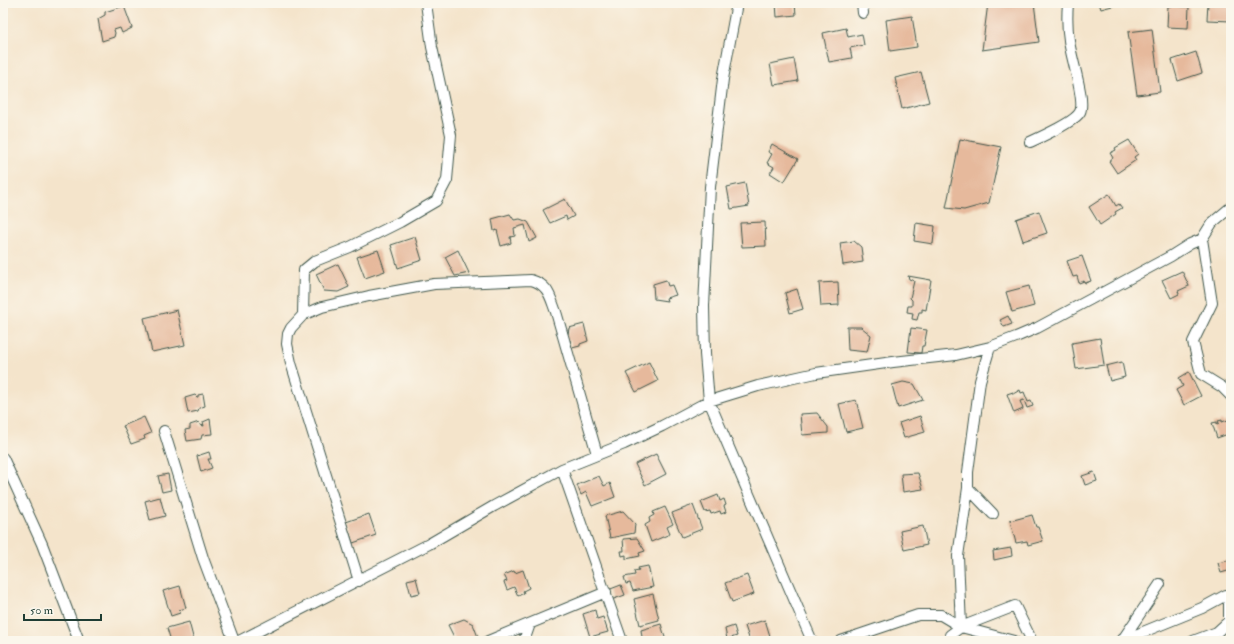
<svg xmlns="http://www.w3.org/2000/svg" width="1234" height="644" viewBox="0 0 1234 644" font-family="'IM FELL Double Pica',serif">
<rect width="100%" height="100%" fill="#fbf7ec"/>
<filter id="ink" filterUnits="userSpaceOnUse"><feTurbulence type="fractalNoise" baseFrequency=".025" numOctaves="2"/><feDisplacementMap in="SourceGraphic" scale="8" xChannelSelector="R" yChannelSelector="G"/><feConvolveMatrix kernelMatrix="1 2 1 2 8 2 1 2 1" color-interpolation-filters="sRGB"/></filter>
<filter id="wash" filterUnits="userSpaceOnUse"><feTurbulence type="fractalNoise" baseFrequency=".012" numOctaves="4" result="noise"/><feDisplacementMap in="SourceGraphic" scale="16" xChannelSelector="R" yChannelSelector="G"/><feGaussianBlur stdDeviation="0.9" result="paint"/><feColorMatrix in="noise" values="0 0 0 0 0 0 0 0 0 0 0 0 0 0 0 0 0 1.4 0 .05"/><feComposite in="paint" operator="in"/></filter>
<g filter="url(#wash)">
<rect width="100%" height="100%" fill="#f4e4cb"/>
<g id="blocks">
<!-- building -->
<path fill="#e6b99c" d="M776,3H795L796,15L777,17Z
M988,3H1034L1039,42L982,50Z
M1099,3H1116V5L1101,9Z
M1208,3H1231V21L1207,20Z
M124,6L132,28L122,33L120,28L114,30L115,33L114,37L102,41L98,19L105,15V12Z
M1168,6L1189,7L1188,28L1167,27Z
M912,16L917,47L890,51L886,20Z
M846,28L848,37L862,34L864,45L850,48L852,58L829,62L823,33Z
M1152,29L1160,92L1137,95L1128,32Z
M1196,52L1202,73L1178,81L1172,60Z
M794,59L798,81L774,85L770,64Z
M921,72L929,102L902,109L895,78Z
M960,139L1001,147L989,203L964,210L946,208Z
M1129,140L1138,154L1134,157L1136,160L1117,173L1109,161L1113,158L1110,153L1116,150L1115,148Z
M772,144L798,159L784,182L770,173L774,167L767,163L772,154L768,152Z
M745,183L749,206L731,209L727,187Z
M1109,194L1116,206L1119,204L1122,208L1115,212L1116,214L1100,225L1089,207Z
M565,199L574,216L567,220L566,216L550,223L543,210Z
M1039,211L1047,233L1023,241L1016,219Z
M510,214L514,220L520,219L528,222L537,238L529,242L525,225L514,228L515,236L510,237L511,243L501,246L497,230L494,231L492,219Z
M765,222L766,246L742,247L740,223Z
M916,223L935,226L933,244L914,241Z
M415,237L422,260L398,268L391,245Z
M854,241L861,247L863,262L843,265L840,243Z
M378,250L385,271L365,278L357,257Z
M458,250L469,273L455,276L445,257Z
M1082,256L1091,281L1085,283L1084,281L1079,283L1077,276L1073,277L1067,261Z
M338,264L349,287L338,292L324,291L316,274Z
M1182,271L1189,286L1178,291L1179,294L1171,298L1162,280Z
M908,276L931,280L926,310L922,309V312H919L917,320L912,319L913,313L907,312L908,306H912V300L910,298L914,281L909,279Z
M666,280L668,286L672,285L676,295L666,298L667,301L654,299L653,284Z
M838,282L839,305L821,306L819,283Z
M1029,286L1034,306L1012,312L1006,292Z
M797,289L803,309L790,313L785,293Z
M177,310L185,345L152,352L144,318Z
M1008,316L1012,324L1004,327L1000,320Z
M584,324L588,341L580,344V346L572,348L570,340L567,341L565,335L568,334L569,328Z
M847,327H861L871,335L867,352L848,350Z
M911,328L927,330L924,346H922L921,353L908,352Z
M1100,338L1104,365L1076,369L1072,343Z
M649,362L658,381L636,392L626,373Z
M1122,362L1125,377L1110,381L1106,366Z
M1189,372L1201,396L1184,405L1176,390L1183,386L1179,378Z
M903,382L914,384L923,400L898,408L892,385Z
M1020,390L1021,393L1024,392L1028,402L1031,401L1033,406L1027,408L1024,400L1020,401L1023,409L1014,413L1007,394L1013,392V394Z
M203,394L205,406L199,408L198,411L188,413L185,398L195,395L197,397H198V395Z
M856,400L863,428L846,432L839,404Z
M817,413L828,427V433L802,435L800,414Z
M920,416L925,432L904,438L899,423Z
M144,417L151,433L144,436L145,439L131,444L123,426Z
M210,419L212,434L202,435L201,439L187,441L185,430L190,429V425L199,422L200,425L204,426L203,422Z
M1222,420V422L1228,420L1231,433L1217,438L1212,423L1217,422V424L1219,423L1218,421Z
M209,452L211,459H208L212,468L201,472L197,456Z
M656,454L666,474L645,485L635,464Z
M1094,472L1097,481L1085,485L1082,476Z
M918,473L923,489L903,492L901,474Z
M168,474L171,490L162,492L158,476Z
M599,476L604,486L610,483L615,497L592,506L586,492L581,495L577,485Z
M718,495L720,501L724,499L726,505L724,506L726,512L721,514L720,511L711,514L710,511L705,512L701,502Z
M160,497L165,516L150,520L145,501Z
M693,505L702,529L682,537L672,513Z
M665,507L673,524L667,527L670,534L651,542L645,525L650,522L649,518L654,515L653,512Z
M623,511L635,524L634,533L610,538L605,516Z
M369,514L376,535L353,543L346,522Z
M1032,515L1036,527H1038L1043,541L1028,545L1027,541L1016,543L1010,521Z
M923,526L927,545L904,550L900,531Z
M637,538L645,551L639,553L640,556L626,559V555L622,556L621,551H624L623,539Z
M1011,548L1012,556L994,560L993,551Z
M1231,560V570L1221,573L1218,563Z
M648,566L653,587L633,591L630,583L626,584L624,577L635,575L634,571L639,570L638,568Z
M523,570L529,588L523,591L524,593L518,596L514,587L507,590L504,582L507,581L504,575L514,571L515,573Z
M747,575L754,594L732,602L725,583Z
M416,578L420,593L411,595L407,580Z
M621,585L625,595L611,600L608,590Z
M180,586L186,608L179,610L180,613L171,616L163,591Z
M653,594L659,620L640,625L634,599Z
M595,610L597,619L603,617L608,632L590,637L583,614Z
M464,619L473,624L478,637L468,641H456L448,625Z
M765,620L770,636L759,639L760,641H750L745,626Z
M189,622L194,641H171L167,628Z
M661,624L666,641H645L642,637L641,630Z
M734,626L737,636L727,639L725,629Z"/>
</g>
</g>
<g filter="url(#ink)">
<use href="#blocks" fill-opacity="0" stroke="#3f564b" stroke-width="1"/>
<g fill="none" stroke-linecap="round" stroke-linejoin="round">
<!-- minor casing -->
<g stroke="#3f564b" stroke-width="12">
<path id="minor" d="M737,3L723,79L710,187L704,306L705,354L709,401L812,641
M862,3L863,13
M1030,142C1041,137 1075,122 1080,112C1086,100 1070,55 1069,40C1067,28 1067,15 1068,3
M1202,239L1212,303L1193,342L1201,374L1222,387L1231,396
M303,315L304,270L315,261L350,247L400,222L436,201L447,180L451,135L432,47L426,3
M990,347L980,381L968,472V488L993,514
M164,431L203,558L234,641
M3,458L42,544L79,641
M562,469L622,641
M968,488L958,556L961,627L1014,641
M359,581L291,363L287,344L288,334L291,328L303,315L322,307L369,296L434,284L531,280C549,285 550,297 556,312L597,454
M1123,639L1160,584
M239,641L429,544L494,506L562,469L624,444L662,426L709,401L758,386L816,373L893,362L956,355L990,347L1016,337L1037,328L1171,256L1190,244L1202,239L1212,223L1231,207
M488,641L606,592
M524,641L530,624
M841,641L918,615H941L961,627
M952,641L950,635L961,627L1015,606L1032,641
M1121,641L1202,608L1226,595L1229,603V621L1217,632L1193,641"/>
</g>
<!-- minor -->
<use href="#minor" stroke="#fff" stroke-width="10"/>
</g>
</g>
<!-- margin -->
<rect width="1234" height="644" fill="none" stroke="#fbf7ec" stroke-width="16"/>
<!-- scale -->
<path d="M24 614v6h77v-6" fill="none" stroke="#1f3d34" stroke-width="2"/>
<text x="30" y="614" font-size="12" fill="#1f3d34" stroke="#fbf7ec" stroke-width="3" paint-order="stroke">50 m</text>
</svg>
